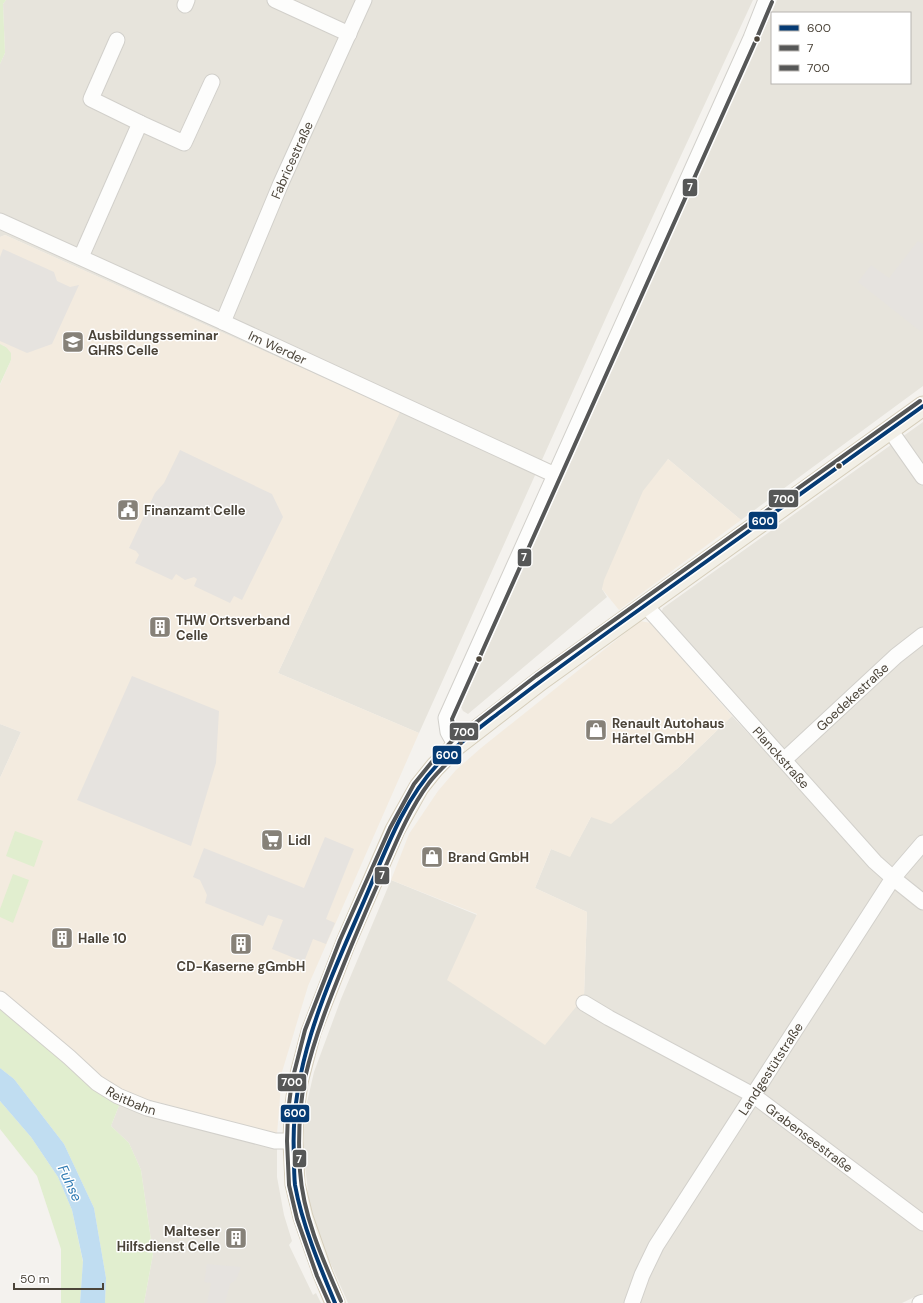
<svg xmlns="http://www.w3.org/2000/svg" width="923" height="1303" viewBox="0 0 923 1303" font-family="'DM Sans',sans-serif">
<rect width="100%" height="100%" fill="#f4f2ee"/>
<!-- residential -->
<path fill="#e7e4dc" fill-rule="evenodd" d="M6,0H753L609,311L419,733L278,673L399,412L5,235L0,237V64L5,53L3,4Z
M777,0H923V386L741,520L668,459L602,589L607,597L468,714L463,711L461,707ZM772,13H910V83H772Z
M923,422V893L885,862L661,613L663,608Z
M732,716L878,872L923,910V1293L902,1303H348L320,1239L309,1201L303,1148L305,1111L314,1072L341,999L391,880L477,915L584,996L587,912L535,888L551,849L570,856L591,817L677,769Z
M0,724L21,732L0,778Z
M124,1093L277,1134V1177L284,1215L292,1241L289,1245L313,1295L316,1293L321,1303H144L153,1254L141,1170L129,1143L111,1126Z"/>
<!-- commercial -->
<path fill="#f3ebdf" d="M5,235L400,412L278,673L419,733L308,986L282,1072L277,1134L124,1093L69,1057L0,999V778L21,732L0,724V385L11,360L6,347L0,344V237Z
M668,459L741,520L619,610L602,589L604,580L643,491Z
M640,621L651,623L732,716L677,769L611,824L591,817L570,857L551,849L535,888L587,912L584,997L545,1045L447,980L477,914L391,880L409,834L438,791L456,770L481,748Z"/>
<!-- green -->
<path fill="#e1eecf" d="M0,0H6L3,4L5,53L0,64Z
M0,344L6,347L11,353V360L0,384Z
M15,831L43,841L34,867L6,856Z
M13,874L29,880L13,923L0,917V909Z
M0,999L69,1057L124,1093L111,1126L129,1143L141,1170L153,1254L144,1303H105L106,1278L94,1208L64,1144L14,1079L0,1068Z
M0,1101L31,1137L58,1177L72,1210L83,1262L80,1303H61V1249L37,1176L0,1129Z"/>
<!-- parking -->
<path fill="#e6e3df" d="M918,241L923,244V329L920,331L858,282L871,265L889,278Z
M3,249L54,272L57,281L70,287L79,285L52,344L27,353L0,341V257Z
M180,450L272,494L283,517L242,600L234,596L230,603L194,586L197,579L194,577L185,580L176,574L172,580L135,563L139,555L136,551L129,548L155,493L164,483Z
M132,676L219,711L216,763L191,846L77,800Z
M325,837L354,849L326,919L335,923L326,944L313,939L304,962L272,949L283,920L268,915L263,926L205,903L207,895L200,880L193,877L204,848L304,888Z
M207,1264L241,1267L236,1280L230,1284L225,1303H207L211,1283L204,1282Z"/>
<!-- water -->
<path fill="#c0ddf1" d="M0,1068L14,1079L64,1144L94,1208L106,1278L105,1303H80L83,1261L72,1210L58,1177L31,1137L0,1101Z"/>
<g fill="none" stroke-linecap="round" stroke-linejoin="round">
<!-- minor casing -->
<g stroke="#d2d0cb" stroke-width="17">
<g id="minor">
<path d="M275,0L349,34"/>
<path d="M185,5L187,0"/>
<path d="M117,40L91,99L140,123"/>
<path id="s1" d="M0,221L223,322L555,475"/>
<path d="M81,257L140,123L184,143L212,82"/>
<path id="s2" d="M223,322L281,183L364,0"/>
<path d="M890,430L923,477"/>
<path id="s3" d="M646,606L875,862L893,878L923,902"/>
<path d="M456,746L448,732L446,718L751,38L766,0"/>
<path id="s4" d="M784,760L896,656L923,635"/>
<path id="s5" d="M0,999L69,1057L97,1083L118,1096L147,1108L275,1141H293"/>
<path id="s6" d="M584,1003L609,1018L753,1095L923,1223"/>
<path id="s7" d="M632,1303L642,1275L656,1246L893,878L923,843"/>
<path d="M920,1303L923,1302"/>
</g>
</g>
<!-- major casing -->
<g stroke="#d6cebb" stroke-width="21">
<path id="major" d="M335,1303L323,1274L303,1217L295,1184L293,1141L294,1113L298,1082L311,1032L346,942L395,830L419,787L435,767L456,746L540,681L923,406"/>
</g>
<!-- minor -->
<use href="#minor" stroke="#fdfdfc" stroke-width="15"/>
<!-- major -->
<use href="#major" stroke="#f2efe6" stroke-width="19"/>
<!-- bus-1 casing -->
<g stroke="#fff" stroke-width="7">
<path id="bus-1" d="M335,1303C320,1267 302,1224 295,1185C294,1176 294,1165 294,1156C289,1065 329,982 364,901C384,855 402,802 437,765C456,745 478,729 500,712C538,683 576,655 615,627C717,554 820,480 923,406"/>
</g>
<!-- bus-2 casing -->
<g stroke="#fff" stroke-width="7">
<path id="bus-2" d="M461,743L454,730L452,719L756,40L772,2
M341,1301C323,1260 303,1216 300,1171C298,1140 299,1109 305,1078C315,1034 333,991 350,949C360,925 370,901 381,877C395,845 408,811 429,783C438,771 450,761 460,750"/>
</g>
<!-- bus-3 casing -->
<g stroke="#fff" stroke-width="7">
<path id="bus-3" d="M329,1303L317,1276L297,1219L289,1185L287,1141L288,1112L292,1081L305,1030L340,940L390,828L414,784L431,763L452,741L536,676L920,401"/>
</g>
<!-- bus-1 -->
<use href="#bus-1" stroke="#053b74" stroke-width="4"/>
<!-- bus-2 -->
<use href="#bus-2" stroke="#565757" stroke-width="4"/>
<!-- bus-3 -->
<use href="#bus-3" stroke="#565757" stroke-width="4"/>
</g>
<!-- icons -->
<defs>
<g id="university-square" transform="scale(1.15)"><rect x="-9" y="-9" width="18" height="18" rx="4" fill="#868178" stroke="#fff"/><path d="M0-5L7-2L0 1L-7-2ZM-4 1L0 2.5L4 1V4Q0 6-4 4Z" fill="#fff"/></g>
<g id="civic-square" transform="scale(1.15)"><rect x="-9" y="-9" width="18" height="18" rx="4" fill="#868178" stroke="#fff"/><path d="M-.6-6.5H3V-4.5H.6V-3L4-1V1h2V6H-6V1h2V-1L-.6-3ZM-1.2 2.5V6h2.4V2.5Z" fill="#fff"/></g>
<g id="building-square" transform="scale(1.15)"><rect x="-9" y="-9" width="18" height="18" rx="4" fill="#868178" stroke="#fff"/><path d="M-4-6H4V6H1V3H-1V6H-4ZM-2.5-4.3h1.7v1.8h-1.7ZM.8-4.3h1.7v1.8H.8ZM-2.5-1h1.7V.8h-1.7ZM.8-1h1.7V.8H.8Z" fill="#fff"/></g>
<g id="shop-square" transform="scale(1.15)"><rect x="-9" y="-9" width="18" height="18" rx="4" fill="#868178" stroke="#fff"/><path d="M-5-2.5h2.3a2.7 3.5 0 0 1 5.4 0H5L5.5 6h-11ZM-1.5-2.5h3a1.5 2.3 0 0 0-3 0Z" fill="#fff"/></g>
<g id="supermarket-square" transform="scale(1.15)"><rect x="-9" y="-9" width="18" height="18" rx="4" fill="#868178" stroke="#fff"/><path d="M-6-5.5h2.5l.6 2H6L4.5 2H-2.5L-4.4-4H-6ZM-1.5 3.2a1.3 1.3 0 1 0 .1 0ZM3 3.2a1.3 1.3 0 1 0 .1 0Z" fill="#fff"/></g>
</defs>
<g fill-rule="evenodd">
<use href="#university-square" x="73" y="342"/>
<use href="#civic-square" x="128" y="510"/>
<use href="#building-square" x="160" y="627"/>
<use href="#shop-square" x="596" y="730"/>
<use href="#supermarket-square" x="272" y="840"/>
<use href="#shop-square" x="432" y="857"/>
<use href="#building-square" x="62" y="938"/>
<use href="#building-square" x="241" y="944"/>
<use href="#building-square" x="236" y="1238"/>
</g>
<!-- markers -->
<g fill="#4b4439" stroke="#fff" stroke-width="1.5">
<circle cx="757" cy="39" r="3.5"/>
<circle cx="839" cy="466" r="3.5"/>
<circle cx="479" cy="659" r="3.5"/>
</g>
<g text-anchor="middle" stroke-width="3" stroke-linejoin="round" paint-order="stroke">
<!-- street labels -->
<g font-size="13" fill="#4b4439" stroke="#fff">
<text dy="5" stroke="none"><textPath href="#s2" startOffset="176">Fabricestraße</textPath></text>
<text dy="5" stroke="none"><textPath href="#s1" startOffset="305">Im Werder</textPath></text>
<text dy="5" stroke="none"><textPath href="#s4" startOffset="93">Goedekestraße</textPath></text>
<text dy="5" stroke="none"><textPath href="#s3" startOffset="203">Planckstraße</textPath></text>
<text dy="5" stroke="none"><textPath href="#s7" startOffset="273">Landgestütstraße</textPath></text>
<text dy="5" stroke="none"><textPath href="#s5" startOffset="167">Reitbahn</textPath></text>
<text dy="5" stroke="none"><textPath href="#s6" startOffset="263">Grabenseestraße</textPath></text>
</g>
<!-- poi labels -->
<g font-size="13" font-weight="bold" fill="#4b4439" stroke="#fff" text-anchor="start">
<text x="88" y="340">Ausbildungsseminar<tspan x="88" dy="15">GHRS Celle</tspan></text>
<text x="144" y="515">Finanzamt Celle</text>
<text x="176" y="625">THW Ortsverband<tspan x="176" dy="15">Celle</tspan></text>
<text x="612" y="728">Renault Autohaus<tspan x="612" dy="15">Härtel GmbH</tspan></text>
<text x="288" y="845">Lidl</text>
<text x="448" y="862">Brand GmbH</text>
<text x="78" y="943">Halle 10</text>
<text x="241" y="971" text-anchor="middle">CD-Kaserne gGmbH</text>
<text x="220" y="1236" text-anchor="end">Malteser<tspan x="220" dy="15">Hilfsdienst Celle</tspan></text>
</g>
<!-- water labels -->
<g font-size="14" font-style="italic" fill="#2e7ab2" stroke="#fff">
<text transform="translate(70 1183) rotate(65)" y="5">Fuhse</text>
</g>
</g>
<g stroke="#fff" stroke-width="1.5">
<rect x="682" y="178" width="16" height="19" rx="4" fill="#565757"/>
<rect x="768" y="489" width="31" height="19" rx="4" fill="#565757"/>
<rect x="748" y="511" width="30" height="19" rx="4" fill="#053b74"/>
<rect x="517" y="548" width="15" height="19" rx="4" fill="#565757"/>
<rect x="449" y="722" width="30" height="19" rx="4" fill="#565757"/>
<rect x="432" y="745" width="30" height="20" rx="4" fill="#053b74"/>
<rect x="374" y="866" width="16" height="19" rx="4" fill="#565757"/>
<rect x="277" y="1073" width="30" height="19" rx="4" fill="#565757"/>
<rect x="280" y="1104" width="30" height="19" rx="4" fill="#053b74"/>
<rect x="292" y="1149" width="15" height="19" rx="4" fill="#565757"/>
</g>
<g font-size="11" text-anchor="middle" font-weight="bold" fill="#fff">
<text x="690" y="191">7</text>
<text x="784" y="503">700</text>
<text x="763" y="525">600</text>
<text x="524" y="561">7</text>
<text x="464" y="736">700</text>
<text x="447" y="759">600</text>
<text x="382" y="879">7</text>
<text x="292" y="1086">700</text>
<text x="295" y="1117">600</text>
<text x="299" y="1163">7</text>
</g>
<!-- legend -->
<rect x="771" y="12" width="140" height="72" fill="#ffffff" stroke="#b7b4b0"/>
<rect x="779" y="25" width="20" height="6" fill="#053b74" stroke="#b7b4b0"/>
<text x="807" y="32" font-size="12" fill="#4b4439">600</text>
<rect x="779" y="45" width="20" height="6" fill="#565757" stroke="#b7b4b0"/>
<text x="807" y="52" font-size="12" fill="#4b4439">7</text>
<rect x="779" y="65" width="20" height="6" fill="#565757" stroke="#b7b4b0"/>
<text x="807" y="72" font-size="12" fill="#4b4439">700</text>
<!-- scale -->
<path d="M14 1283v6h89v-6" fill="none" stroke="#4b4439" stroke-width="2"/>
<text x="20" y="1283" font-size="12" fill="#4b4439" stroke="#ffffff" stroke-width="3" paint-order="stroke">50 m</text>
</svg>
